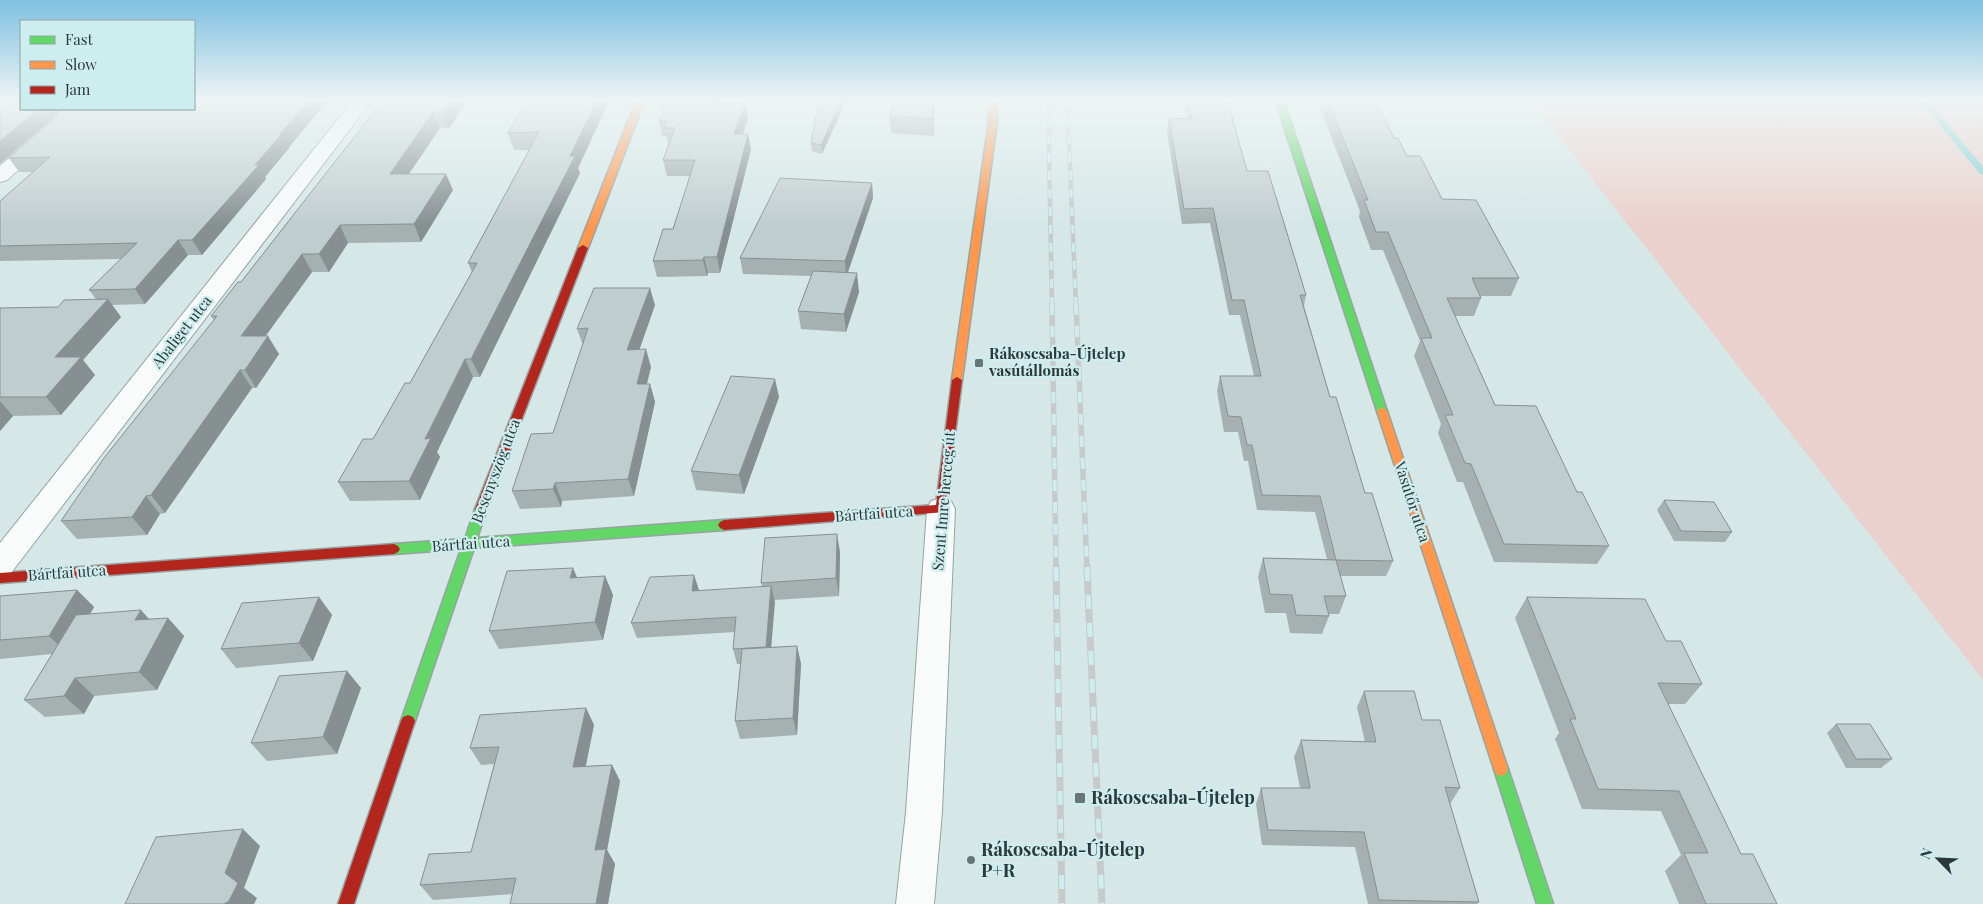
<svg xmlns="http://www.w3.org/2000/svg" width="1983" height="904" viewBox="0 0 1983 904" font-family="'Playfair Display',serif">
<rect width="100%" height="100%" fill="#d6e7e7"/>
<!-- green -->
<path fill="#ebd1cd" d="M1530,99H1983V680Z"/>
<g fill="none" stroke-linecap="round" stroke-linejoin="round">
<!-- stream -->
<path fill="#83d2d6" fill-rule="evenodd" d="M1919,99H1926L1983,167V175L1980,174Z"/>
<!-- street casing -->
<g stroke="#96a3a3" stroke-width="2">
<path id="street" d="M354,99H373L11,573L0,577V543Z
M67,109H87L7,180L0,182V166Z
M941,498L951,501L955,509L942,812L934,904H896L906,812L927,509L931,501Z"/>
</g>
<!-- fast casing -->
<g stroke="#96a3a3" stroke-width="3">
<path id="fast" d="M1275,99H1283L1387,411L1386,414H1378L1377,411Z
M481,505L485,506L487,509L477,538L724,520L728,522L730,525L728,528L724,530L474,548L415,721L413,725L408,727L403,725L401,721L461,549L394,554L390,552L388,549L390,546L394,544L465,539L475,509L477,506Z
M1501,762L1506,764L1508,769L1553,904H1537L1494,769L1496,764Z"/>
</g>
<!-- slow casing -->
<g stroke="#96a3a3" stroke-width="3">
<path id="slow" d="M637,99H645L588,248L586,250H580L578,248Z
M988,99H996L997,121L962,380L957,383L952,380L989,121Z
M1382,407L1387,411L1508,769L1506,774L1501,776L1496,774L1494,769L1377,411Z"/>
</g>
<!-- jam casing -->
<g stroke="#96a3a3" stroke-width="3">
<path id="jam" d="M583,245L588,248L487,509L485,512H477L475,509L578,248Z
M957,377L962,380L945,512L724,530L720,528L718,525L720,522L724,520L936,505L952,380Z
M394,544L398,546L400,549L398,552L394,554L0,583V573Z
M408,715L413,717L415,721L354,904H338L401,721L403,717Z"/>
</g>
<!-- street -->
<use href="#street" fill="#f9fbfb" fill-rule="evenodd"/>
<!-- fast -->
<use href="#fast" fill="#63d668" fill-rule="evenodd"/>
<!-- slow -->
<use href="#slow" fill="#ff974d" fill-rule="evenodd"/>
<!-- jam -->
<use href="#jam" fill="#b3261e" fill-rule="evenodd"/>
<!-- rail-far2 casing -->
<g stroke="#c6caca" stroke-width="4.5">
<path id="rail-far2" d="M1048,99L1052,305
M1067,99L1076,305"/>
</g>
<!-- rail-far1 casing -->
<g stroke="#c6caca" stroke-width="5.5">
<path id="rail-far1" d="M1052,304L1056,568
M1076,304L1087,568"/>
</g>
<!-- rail casing -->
<g stroke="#c6caca" stroke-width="7">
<path id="rail" d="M1056,567L1062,904
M1087,567L1102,904"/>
</g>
<!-- rail-far2 -->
<use href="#rail-far2" stroke="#ceedef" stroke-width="3" stroke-dasharray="9" stroke-linecap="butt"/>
<!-- rail-far1 -->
<use href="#rail-far1" stroke="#ceedef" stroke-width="4" stroke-dasharray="11" stroke-linecap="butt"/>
<!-- rail -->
<use href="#rail" stroke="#ceedef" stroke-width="5" stroke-dasharray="14" stroke-linecap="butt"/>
</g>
<!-- wall -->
<path fill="#a5b0b1" d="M194,99H329L289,147V148L265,177L266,179L202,255H188L145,304L112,305L121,317L83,360L95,375L61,415L13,416L0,431V308L58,307L96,299L89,290L121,259L0,261V201L33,172H19L9,158Z
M384,99H468L449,128H440L409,174L453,190L421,242L348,243L329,272H312L266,336L279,354L256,388H252L165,513L160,514L147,535L77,539L61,521L214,320L211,316L241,282Z
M548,99H610L578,168L580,173L480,377H473L437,452L440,457L420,500L350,501L338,482L373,439L410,383L472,272L468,263L530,150H514L508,133Z
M819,99L822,154L812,151L811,143Z
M895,99H934V136L891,133L890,116Z
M1184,99H1227L1247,171L1306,295L1304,306L1330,397L1365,493L1393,561L1386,576H1340L1346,596L1339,614H1329V616L1322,634L1290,633L1286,613H1265L1258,577L1263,558L1327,559L1315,512L1257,510L1248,461H1244L1238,432H1224L1217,391L1220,376H1254L1240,315H1229L1210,223L1182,224L1167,133L1169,118L1187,119Z
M1313,99H1375L1394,138L1407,156L1442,199L1519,278L1511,296H1480L1481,298L1474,316H1455L1495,405L1577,492L1609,546L1597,564L1494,562L1463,482H1457L1438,433L1441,424L1414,356L1420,341L1383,250H1371L1359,217L1360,211L1318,103H1315Z
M724,102V104H745L748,119L742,134L751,149L720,273H708L707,276L657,277L653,261L673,229L690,176H667L663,160L669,143H668L666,136H662L659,121Z
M872,183L873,198L848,273L859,292L846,332L801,329L798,311L811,276L743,274L740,258Z
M655,305L639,350L651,367L647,384H650L655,402L634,496L562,501L561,507L520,509L512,491L553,433L583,345L577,329Z
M779,397L744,494L696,490L691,471Z
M1664,500L1732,532L1725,542L1674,541L1657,510Z
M840,552L839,596L774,600L771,647L797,646L801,664L797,735L740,739L735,721L741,664H737L733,649L735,632L637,638L631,623L694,575L699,591L762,587L761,583Z
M605,576L613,595L603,640L499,649L489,631L578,578Z
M77,590L94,607L90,614L150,619L168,618L184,636L157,690L94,696L84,714L45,717L24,700L52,654L0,659V596Z
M319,597L332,615L313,661L236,668L221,649Z
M1527,597L1666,641L1702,684L1685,704H1668L1741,854L1777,904H1679L1665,871L1681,855L1661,811L1582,809L1555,739L1559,733L1515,618Z
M347,671L361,688L337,754L267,761L251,743Z
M1364,691L1422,720L1460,788L1450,804L1479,902L1477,904H1368L1355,847L1262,845L1256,804L1261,788H1300L1294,757L1301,740L1365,742L1357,707Z
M586,708L594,725L586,766L612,765L620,781L607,850L615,864L608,904H510L513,894L433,900L420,885L471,852L494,764L481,765L470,748Z
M1836,724L1892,759L1881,768H1846L1827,733Z"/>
<!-- shaded-wall -->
<path fill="#869090" d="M311,99H329L289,147V148L265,177L266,179L202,255L192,240L280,134Z
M451,99H468L449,128L442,112Z
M598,99H610L578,168L580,173L480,377L471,359Z
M717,99H724V102L719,119L716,104Z
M842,99H847L822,154L821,145Z
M933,99H934V136L933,119Z
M745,104L748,119L737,150L734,134Z
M39,109H64L0,164V141Z
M433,112L440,128L397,191L390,174Z
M748,134L751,149L720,273L717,257Z
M446,174L453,190L421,242L414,224Z
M872,183L873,198L846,277L845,261Z
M340,225L348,243L329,272L319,254Z
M178,240L188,255L145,304L135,289Z
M302,254L312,272L252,354L241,336Z
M704,257L708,273L707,276L703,260Z
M857,273L859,292L846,332L844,314Z
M650,288L655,305L633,368L627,350Z
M108,299L121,317L83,360L95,375L61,415L46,397L55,357Z
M268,336L279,354L256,388L245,370Z
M646,349L651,367L642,402L637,384Z
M465,359L473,377L437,452L440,457L420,500L409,481L425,439Z
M240,370L252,388L165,513L151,495Z
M775,379L779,397L744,494L739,475Z
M650,384L655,402L634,496L628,479Z
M0,401L13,416L0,431Z
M555,483L562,501L561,507L553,489Z
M146,496L160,514L147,535L132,517Z
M837,534L840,552L839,596L836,578Z
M573,568L581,586L570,578Z
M694,575L699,590L697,606L692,591Z
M605,576L613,595L603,640L595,622Z
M771,586L775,602L770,662L766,648Z
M77,590L94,607L67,653L49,636Z
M319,597L332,615L313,661L299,643Z
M141,610L158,629L135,620Z
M168,618L184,636L157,690L139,672Z
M797,646L801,664L797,735L793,718Z
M347,671L361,688L337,754L323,737Z
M75,678L94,696L84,714L64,696Z
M586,708L594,725L582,783L573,767Z
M612,765L620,781L607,850L615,864L608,904H596L595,850Z
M243,829L260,846L244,888L257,898L254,904H224L225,873Z"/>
<!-- building -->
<path fill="#c0cdce" stroke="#869090" d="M0,99H21V109H39L0,141Z
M194,99H311L280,134H282L255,165H259L192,240H178L135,289L89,290L137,243L0,246V201L50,157L9,158L65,109H194Z
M384,99H451L442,112H433L390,174H446L414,224L340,225L319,254H302L241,336H268L245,370H240L151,495L146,496L132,517L61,521L104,458L217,316H211L238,282H241Z
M548,99H598L570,156H575L471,359H465L425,439L431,438L409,481L338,482L363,439H373L405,383H410L477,263H468L539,132L508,133L528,100H548Z
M667,99H717L716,104H745L734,134H748L717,257H704L703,260L653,261L663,229H673L695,160H663L675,128H664L667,121H659Z
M819,99H842L821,145L811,143Z
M895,99H933V119L890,116Z
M1188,99H1227L1247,171H1268L1306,295H1300L1330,397H1336L1365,493H1372L1393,561L1336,560L1320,496L1262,495L1252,445H1247L1241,417L1228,416L1220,376H1261L1244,300H1232L1213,208L1184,209L1169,118L1192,119Z
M1327,99H1375L1394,138H1398L1407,156H1420L1442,199L1476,200L1519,278H1472L1481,298H1447L1495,405L1536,406L1577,492H1582L1609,546L1504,544L1471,464L1465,463L1445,415H1453L1421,338H1432L1388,232H1376L1364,200H1368Z
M780,178L872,183L845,261L740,258Z
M813,271L857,273L844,314L798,311Z
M594,288H650L627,350L646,349L637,384H650L628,479L555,483L553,489L512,491L531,434L553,433L588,328L577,329Z
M108,299L55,357H81L46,397H0V308L58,307L64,300Z
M731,376L775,379L739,475L691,471Z
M1664,500L1714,502L1732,532L1681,531Z
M837,534L836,578L761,583L765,538Z
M1263,558L1336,560L1346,596H1324L1329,616L1296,615L1292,595L1270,594Z
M573,568L570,578L605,576L595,622L489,631L507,571Z
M694,575L692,591L771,586L766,647L733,649L736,617L631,623L650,577Z
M77,590L49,636L0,640V596Z
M319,597L299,643L221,649L242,603Z
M1527,597L1645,599L1666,641H1681L1702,684L1658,683L1741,854H1753L1777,904H1706L1684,853H1708L1679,791L1598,789L1570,719H1576Z
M141,610L135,620L168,618L139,672L75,678L64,696L24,700L76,615Z
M797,646L793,718L735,721L742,649Z
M347,671L323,737L251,743L279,676Z
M1364,691H1414L1422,720H1440L1460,788L1445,787L1479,902L1379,900L1364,832L1268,830L1261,788H1310L1301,740L1376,742Z
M586,708L573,767L612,765L595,850L606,849L596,904H510L516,878L420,885L429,854L471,852L499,747L470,748L480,715Z
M1836,724H1870L1892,759H1856Z
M243,829L225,873L238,883L229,901L224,904H125L156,837Z"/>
<!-- sky -->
<linearGradient id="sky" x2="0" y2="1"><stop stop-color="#7fc0e1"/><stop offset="0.44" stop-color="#edf4f4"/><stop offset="1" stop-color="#edf4f4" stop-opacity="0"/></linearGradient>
<rect width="1983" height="226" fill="url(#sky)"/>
<!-- markers -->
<g fill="#687576" stroke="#ceedef" stroke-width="2">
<rect x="974" y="358" width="10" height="10" rx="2.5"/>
<rect x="1074" y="792" width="12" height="12" rx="2.5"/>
<circle cx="971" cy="860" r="5"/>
</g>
<g text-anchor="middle" stroke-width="4.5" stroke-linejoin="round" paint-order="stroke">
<!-- street labels -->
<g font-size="15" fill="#2c3839" stroke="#ceedef">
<text transform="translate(182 332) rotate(-52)" y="5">Abaliget utca</text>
<text transform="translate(496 471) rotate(-69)" y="5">Besenyszög utca</text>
<text transform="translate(944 501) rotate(-85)" y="5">Szent Imre herceg út</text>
<text transform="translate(1412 502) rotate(72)" y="5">Vasútőr utca</text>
<text transform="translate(874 514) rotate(-4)" y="5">Bártfai utca</text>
<text transform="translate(471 544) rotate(-4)" y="5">Bártfai utca</text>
<text transform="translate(67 573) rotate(-4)" y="5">Bártfai utca</text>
</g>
<!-- poi labels -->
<g font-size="15" font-weight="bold" fill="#2c3839" stroke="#ceedef" text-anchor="start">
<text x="989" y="359">Rákoscsaba-Újtelep<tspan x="989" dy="17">vasútállomás</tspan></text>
</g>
<!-- near-poi labels -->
<g font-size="18" font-weight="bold" fill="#2c3839" stroke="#ceedef" text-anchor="start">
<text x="1091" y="804">Rákoscsaba-Újtelep</text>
<text x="981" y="856">Rákoscsaba-Újtelep<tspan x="981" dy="21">P+R</tspan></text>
</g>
</g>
<!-- legend -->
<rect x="20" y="20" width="175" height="90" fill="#ceedef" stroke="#8da5a6"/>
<rect x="30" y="36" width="25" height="8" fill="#63d668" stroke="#8da5a6"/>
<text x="65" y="45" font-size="15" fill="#2c3839">Fast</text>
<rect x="30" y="61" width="25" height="8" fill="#ff974d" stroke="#8da5a6"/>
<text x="65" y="70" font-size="15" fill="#2c3839">Slow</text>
<rect x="30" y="86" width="25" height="8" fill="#b3261e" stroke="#8da5a6"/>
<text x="65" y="95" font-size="15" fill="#2c3839">Jam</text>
<!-- north arrow -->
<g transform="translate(1938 859) rotate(294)" stroke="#ceedef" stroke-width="4" paint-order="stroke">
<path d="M0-4L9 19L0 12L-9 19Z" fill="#2c3839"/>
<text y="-8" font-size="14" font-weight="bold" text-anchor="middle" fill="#2c3839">N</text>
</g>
</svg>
